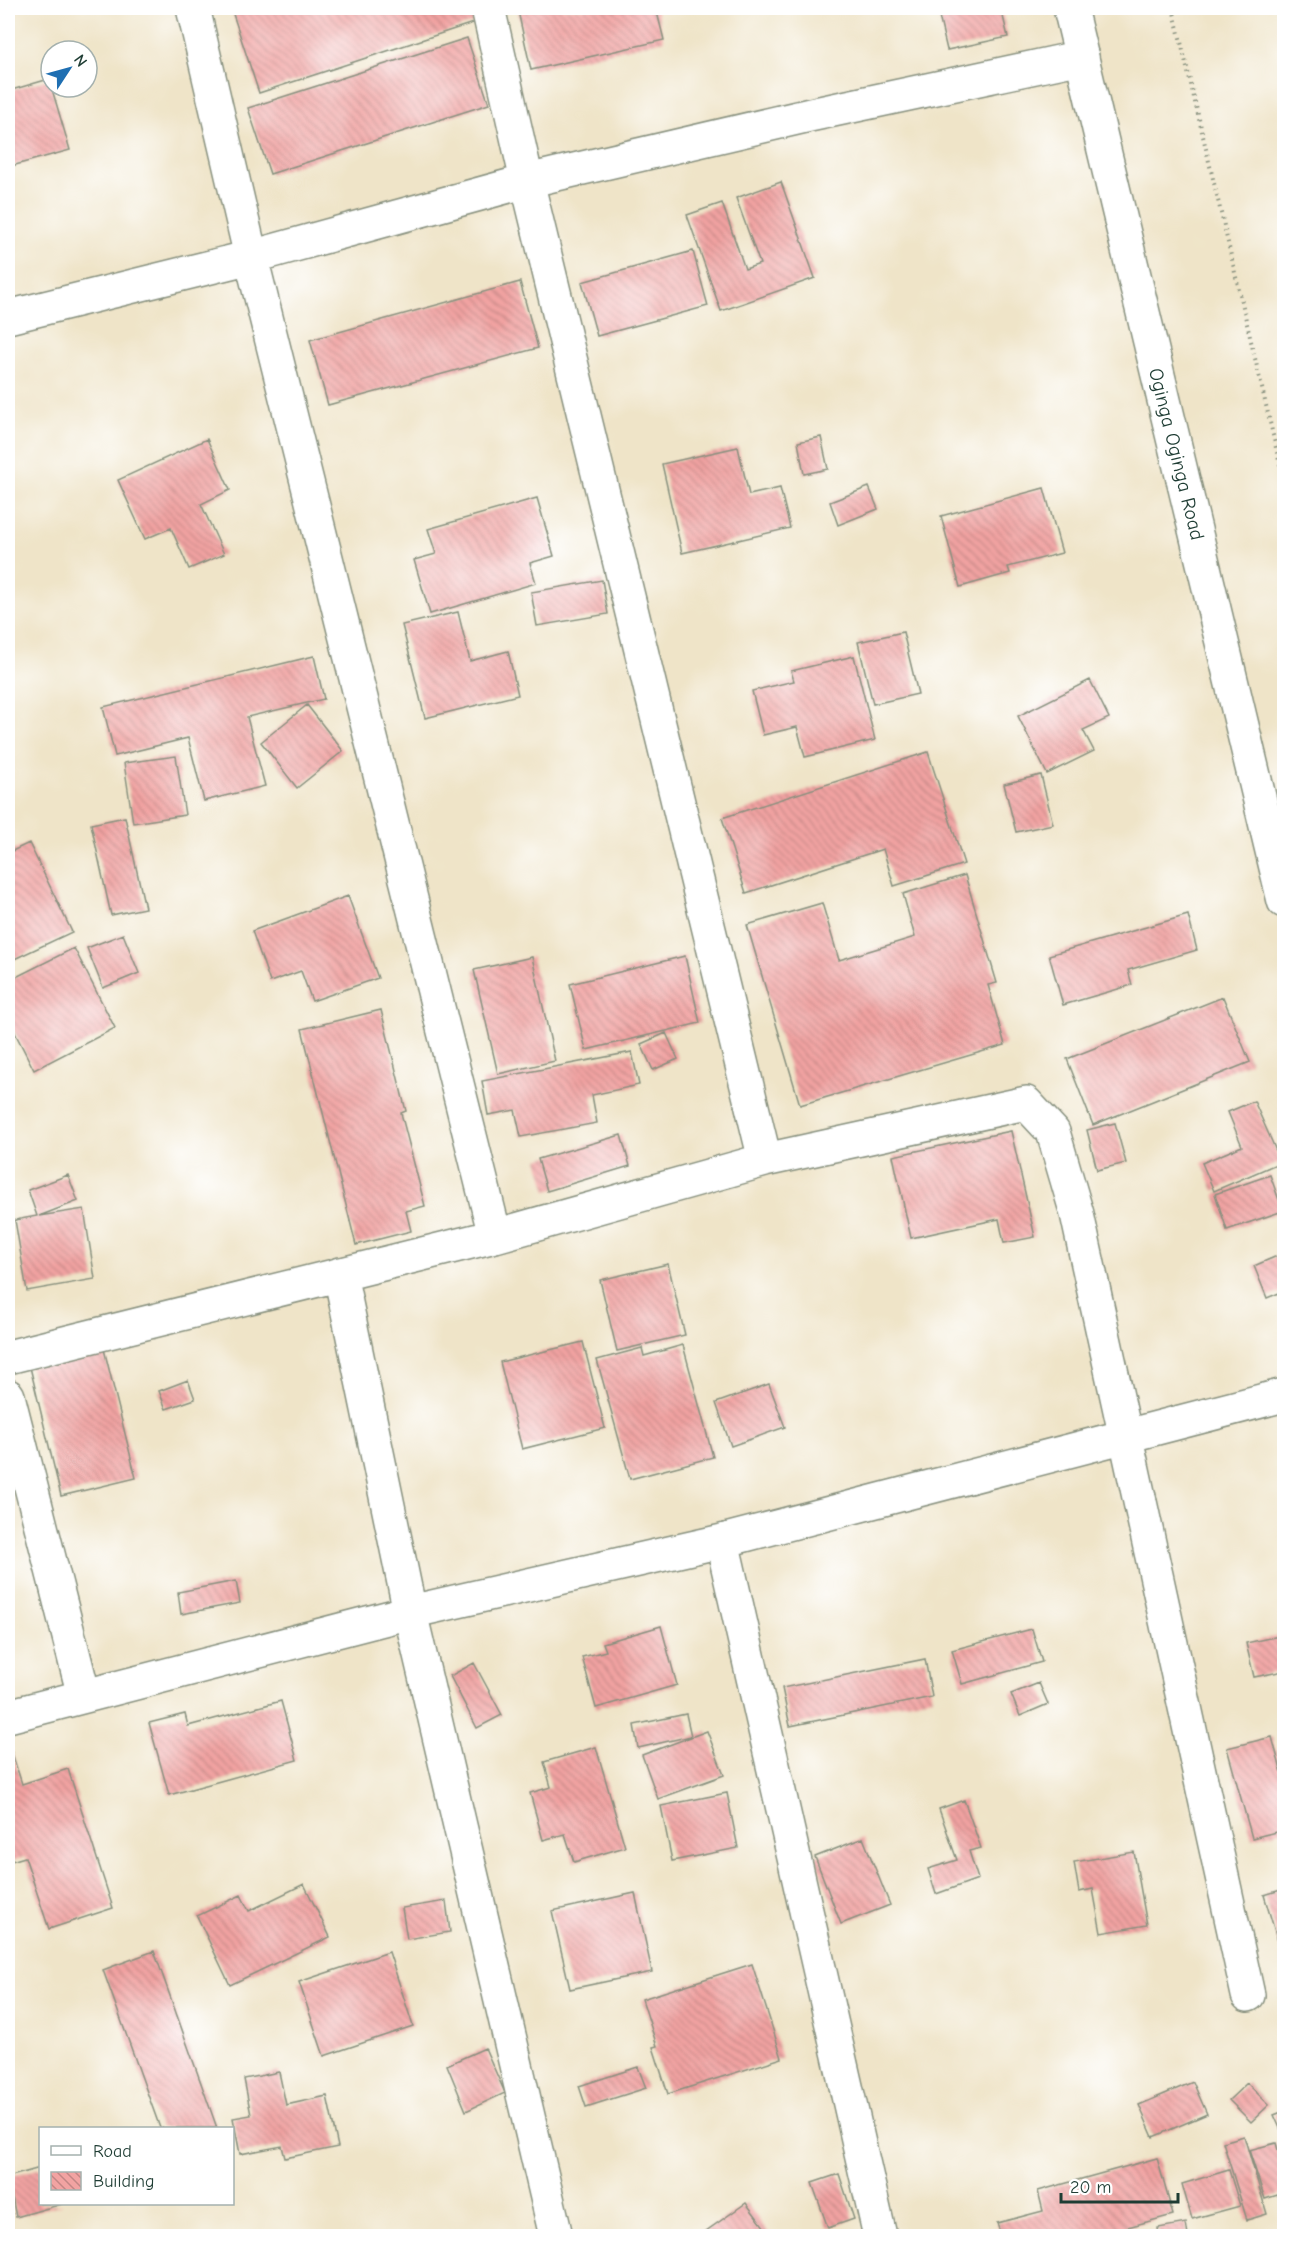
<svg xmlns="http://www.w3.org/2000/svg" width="1292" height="2244" viewBox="0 0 1292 2244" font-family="'Comic Neue',sans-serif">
<defs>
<pattern id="building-back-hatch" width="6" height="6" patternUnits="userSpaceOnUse" patternTransform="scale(1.5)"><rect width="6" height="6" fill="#f2a3a2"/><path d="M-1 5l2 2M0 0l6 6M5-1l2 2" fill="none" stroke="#c38685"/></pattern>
</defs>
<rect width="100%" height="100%" fill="#fff"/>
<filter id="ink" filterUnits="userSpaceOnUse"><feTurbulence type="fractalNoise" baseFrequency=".0167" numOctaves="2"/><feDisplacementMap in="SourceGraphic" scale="12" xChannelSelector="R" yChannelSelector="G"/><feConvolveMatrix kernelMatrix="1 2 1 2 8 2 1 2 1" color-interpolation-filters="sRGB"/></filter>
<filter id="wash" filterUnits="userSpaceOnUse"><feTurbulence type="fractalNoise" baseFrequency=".008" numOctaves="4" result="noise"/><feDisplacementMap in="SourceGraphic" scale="24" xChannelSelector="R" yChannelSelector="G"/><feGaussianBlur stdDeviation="1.35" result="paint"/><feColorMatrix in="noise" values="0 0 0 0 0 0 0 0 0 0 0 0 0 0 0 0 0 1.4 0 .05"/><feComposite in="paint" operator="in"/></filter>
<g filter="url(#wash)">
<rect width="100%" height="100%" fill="#efe4c8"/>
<g id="blocks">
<!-- building -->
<path fill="url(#building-back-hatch)" d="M231,8H471L476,22L259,93Z
M531,8H656L664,40L531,70L518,11Z
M937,8H1001L1008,37L947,50Z
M467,38L489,104L270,174L248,108Z
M49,79L70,150L8,167V91Z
M781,182L815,278L721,311L687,215L722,203L745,269L760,264L736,198Z
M693,251L708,306L597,336L582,282Z
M520,282L538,348L328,405L310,340Z
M821,437L828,469L804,474L798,442Z
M207,439L230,490L201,504L224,554L189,569L171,528L145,539L118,480Z
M738,447L749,495L780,488L790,528L682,553L662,464Z
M869,487L878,509L838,525L830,502Z
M1044,488L1062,553L1008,567L1010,573L960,587L941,516Z
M537,498L554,556L530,563L536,583L430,614L414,560L436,554L428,529Z
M602,580L608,614L537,626L531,592Z
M458,612L470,661L508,651L518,695L425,718L402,625Z
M903,632L918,694L873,704L858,642Z
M314,656L324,699L247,717L265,786L204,801L188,738L115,756L103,707Z
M854,656L875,740L805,757L797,727L763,735L752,691L794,681L791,671Z
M1090,680L1109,718L1083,730L1094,751L1047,774L1018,716Z
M307,705L343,751L297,788L261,742Z
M928,752L964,864L894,886L883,849L746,893L722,818Z
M176,756L185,815L133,823L124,763Z
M1041,775L1053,824L1016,832L1004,784Z
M125,817L145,908L111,915L91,824Z
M29,843L72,932L8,962V853Z
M965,875L997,983L988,985L1005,1045L800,1105L747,925L822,903L839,960L915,937L903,894Z
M348,896L378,978L312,1001L301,971L270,982L252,931Z
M1188,915L1197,950L1128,970L1132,985L1063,1005L1049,955Z
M123,934L139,973L103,988L87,948Z
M74,948L115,1028L34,1070L8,1019V981Z
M685,956L700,1023L586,1050L570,984Z
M532,957L555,1061L498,1074L474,970Z
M1223,997L1250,1062L1093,1125L1067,1059Z
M381,1010L406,1111L401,1113L425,1206L406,1211L411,1231L356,1245L302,1029Z
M666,1033L678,1059L653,1070L641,1044Z
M632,1052L639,1085L592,1095L597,1123L521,1137L515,1110L488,1115L482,1081Z
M1254,1101L1281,1162L1214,1191L1202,1163L1242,1146L1228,1112Z
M1115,1123L1126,1163L1097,1170L1087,1130Z
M1011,1131L1035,1237L1004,1243L999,1219L911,1238L893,1156Z
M621,1135L630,1166L547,1191L538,1159Z
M68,1175L78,1201L39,1216L84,1209L95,1279L27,1291L15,1220L37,1216L28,1190Z
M1270,1175L1283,1211L1227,1230L1215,1194Z
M1284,1253V1291L1267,1298L1254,1266Z
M668,1264L685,1335L617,1351L600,1280Z
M583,1342L605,1428L522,1449L500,1362Z
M683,1345L713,1457L630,1479L597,1360L642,1348L644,1356Z
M104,1349L136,1478L61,1496L30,1367Z
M188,1380L195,1399L166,1409L159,1391Z
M769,1384L785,1427L731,1446L716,1403Z
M236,1581L240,1603L181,1614L178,1592Z
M661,1626L677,1685L596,1708L582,1657L606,1651L603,1643Z
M1032,1629L1042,1662L962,1684L952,1650Z
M1284,1635V1671L1254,1677L1246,1643Z
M925,1659L932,1697L790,1726L782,1688Z
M474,1663L502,1715L477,1728L450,1676Z
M1039,1683L1048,1704L1020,1716L1011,1694Z
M281,1701L297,1760L169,1795L149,1723L185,1714L188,1726Z
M686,1714L691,1736L638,1748L634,1725Z
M707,1731L724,1775L658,1799L642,1755Z
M1272,1737L1284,1781V1830L1252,1838L1227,1748Z
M9,1744L22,1784L68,1769L113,1908L49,1929L25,1857L8,1862Z
M596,1747L625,1847L574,1862L565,1834L543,1840L530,1793L551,1787L544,1762Z
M727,1793L738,1848L672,1861L661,1806Z
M964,1800L981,1848L969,1851L978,1879L936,1894L928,1869L957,1860L939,1809Z
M863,1838L890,1905L841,1924L815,1857Z
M1134,1852L1147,1925L1101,1933L1093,1889L1079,1892L1074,1862Z
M304,1884L330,1937L230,1985L197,1916L241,1895L249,1911Z
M1284,1889V1951L1281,1952L1264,1895Z
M635,1893L652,1972L570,1989L552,1911Z
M446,1901L450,1932L407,1939L402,1908Z
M154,1951L217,2128H160L103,1970Z
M389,1952L413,2026L324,2056L299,1982Z
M752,1964L782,2058L668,2094L653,2047L657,2046L642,1999Z
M485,2048L505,2093L466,2111L447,2065Z
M638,2067L646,2088L586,2107L579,2086Z
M279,2072L286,2105L327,2096L338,2147L285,2158L282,2146L240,2154L233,2118L251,2115L244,2079Z
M1193,2082L1207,2114L1153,2137L1139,2105Z
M1247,2083L1269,2105L1251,2122L1229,2100Z
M1284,2111V2137L1274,2115Z
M1244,2136L1267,2214L1247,2220L1223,2142Z
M1276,2143L1284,2171V2193L1265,2199L1249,2150Z
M1157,2158L1173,2215L1094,2236H1001L997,2223L1043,2211L1038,2191Z
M40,2168V2204H62L16,2217L8,2177Z
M1229,2170L1240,2206L1192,2219L1182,2184Z
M839,2174L854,2219L828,2228L812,2183Z
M746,2203L771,2236H699Z
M1186,2223L1188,2236H1159L1158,2228Z"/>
</g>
</g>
<g filter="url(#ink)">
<use href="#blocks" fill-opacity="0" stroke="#87907e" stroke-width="1.5"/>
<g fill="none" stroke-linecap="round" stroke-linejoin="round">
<!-- minor casing -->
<g stroke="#87907e" stroke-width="36">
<path id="minor" d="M193,8L251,257L495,1236
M488,8L527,181L765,1160
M8,317L251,257L527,181L810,115L1082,57
M340,1274L410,1612L556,2236
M8,1357L495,1236L765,1160L1026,1103L1053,1132L1077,1214L1248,1995
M8,1396L84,1696
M722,1541L880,2236
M8,1716L410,1612L722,1541L1284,1395"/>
</g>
<!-- tertiary casing -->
<g stroke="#87907e" stroke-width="36">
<path id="tertiary" d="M1070,8L1284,901"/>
</g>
<!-- path -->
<path stroke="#87907e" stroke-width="4" stroke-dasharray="1.5 4.5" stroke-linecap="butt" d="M1173,8L1284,482"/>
<!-- minor -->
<use href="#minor" stroke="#fff" stroke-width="33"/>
<!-- tertiary -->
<use href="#tertiary" stroke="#fff" stroke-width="33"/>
</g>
</g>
<g text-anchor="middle" stroke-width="5" stroke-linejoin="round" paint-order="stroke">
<!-- street labels -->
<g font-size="20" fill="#1f3d34" stroke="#fff">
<text transform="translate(1177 454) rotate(76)" y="7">Oginga Oginga Road</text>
</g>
</g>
<!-- margin -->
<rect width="1292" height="2244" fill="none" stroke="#fff" stroke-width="30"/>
<!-- legend -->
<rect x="39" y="2127" width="195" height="78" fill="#ffffff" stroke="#a5b1ae" stroke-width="1.5"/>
<rect x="51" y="2146" width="30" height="9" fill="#ffffff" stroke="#a5b1ae" stroke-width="1.5"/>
<text x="93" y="2157" font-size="18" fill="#1f3d34">Road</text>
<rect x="51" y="2172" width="30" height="18" fill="url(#building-back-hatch)" stroke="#a5b1ae" stroke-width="1.5"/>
<text x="93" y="2187" font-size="18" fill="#1f3d34">Building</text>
<!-- north arrow -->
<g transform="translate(69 69) rotate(54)"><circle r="28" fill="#ffffff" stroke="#a5b1ae" stroke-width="1.5"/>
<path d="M0-4.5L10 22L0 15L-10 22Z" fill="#1f6fb2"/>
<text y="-9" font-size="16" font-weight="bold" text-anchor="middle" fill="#1f3d34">N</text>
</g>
<!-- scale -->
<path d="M1061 2193v9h117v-9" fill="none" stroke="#1f3d34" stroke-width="3"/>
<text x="1070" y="2193" font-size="18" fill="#1f3d34" stroke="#ffffff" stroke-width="4.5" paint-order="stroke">20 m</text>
</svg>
